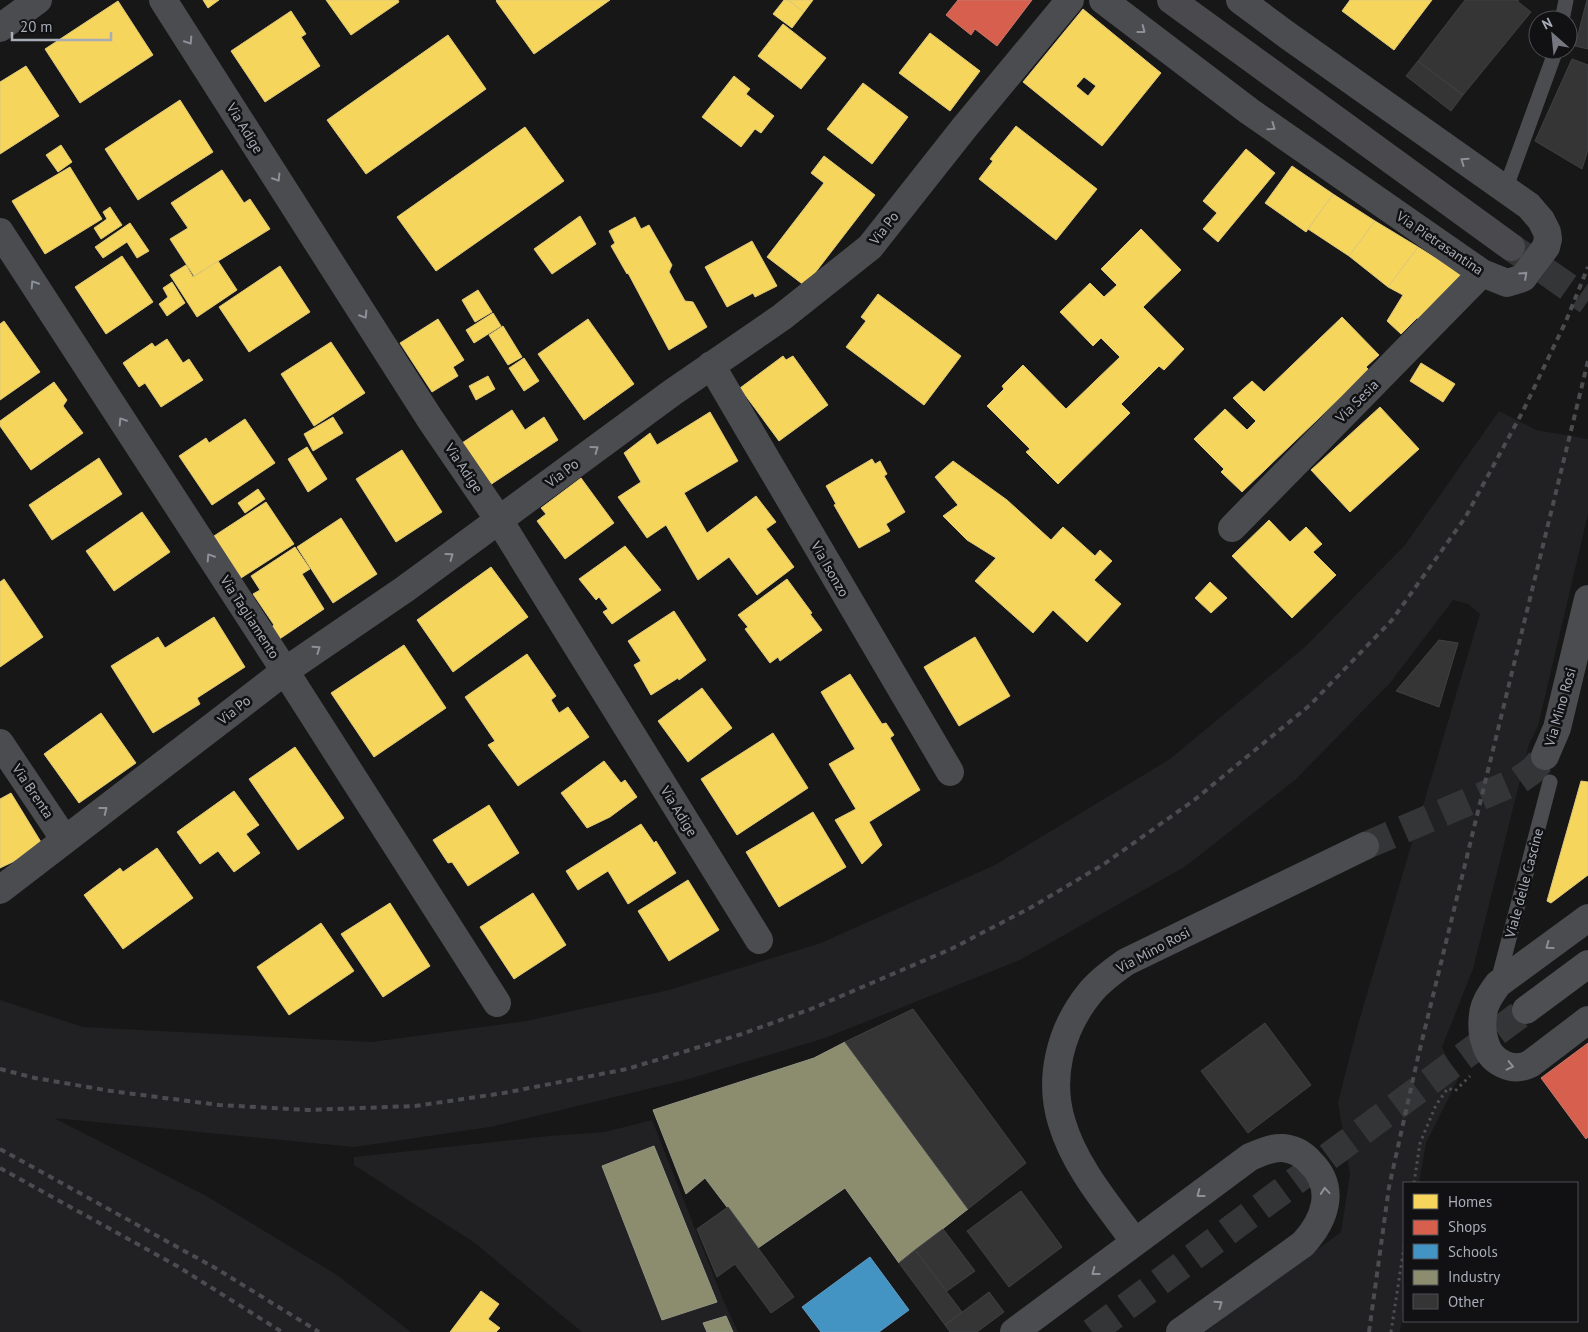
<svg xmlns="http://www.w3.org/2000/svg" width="1588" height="1332" viewBox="0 0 1588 1332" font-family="'PT Sans',sans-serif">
<rect width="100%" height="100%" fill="#171717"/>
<!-- built -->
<path fill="#212123" d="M1499,411L1536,430L1588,439V514L1538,726L1529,744L1473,969L1442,1047L1458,1079L1426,1143L1419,1183H1404V1302L1400,1332H1205L1341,1232L1350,1174L1338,1102L1359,1021L1480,614L1468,604L1453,600L1390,683L1295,780L1186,866L1020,960L825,1038L685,1080L490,1127L354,1147L54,1118L208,1197L337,1275L411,1332H0V1000L83,1027L372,1042L526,1021L669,990L821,943L995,865L1170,759L1305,647L1405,545Z
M652,1120L722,1297L738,1332H582L475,1243L354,1165V1157L549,1136L605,1132Z"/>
<!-- homes -->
<path fill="#f6d55c" stroke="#dfc978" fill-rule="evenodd" d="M203,0H219L208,8Z
M326,0H398L399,2L351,35Z
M497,0H610L534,54L496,1Z
M784,0H788L804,12L792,28L773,14Z
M788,0H813L804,12Z
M1350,0H1432L1394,50L1342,11Z
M118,1L153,55L80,103L45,49Z
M1083,9L1161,73L1102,146L1023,82ZM1084,77L1096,86L1088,96L1076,86Z
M291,11L306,34L301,37L320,66L265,102L231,51Z
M783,24L826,58L801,89L758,56Z
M930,33L980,71L950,111L899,73Z
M448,35L486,89L366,174L327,120Z
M26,66L59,116L0,154V82Z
M734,76L750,89L746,94L774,116L761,133L755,129L741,147L702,117Z
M863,83L908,117L872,164L827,129Z
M180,100L213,152L138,200L105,149Z
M1016,126L1097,189L1056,240L979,179L993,161L990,159Z
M525,127L564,181L436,271L397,217Z
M61,145L72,162L58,172L46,155Z
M1246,149L1275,173L1218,242L1203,229L1217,213L1203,201Z
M824,156L875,195L805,286L767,257L824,183L811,173Z
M1292,166L1333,194L1306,232L1265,203Z
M70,167L102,219L45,254L12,201Z
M222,170L244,203L250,199L270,229L194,276L170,239L188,228L171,203Z
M1333,194L1375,221L1349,256L1308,229Z
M110,207L122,225L101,239L94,228L107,219L103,212Z
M580,216L596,244L552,274L534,249Z
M635,217L641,229L649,225L672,265L669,272L685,301L693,302L707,327L669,350L628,273L627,274L611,246L615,243L609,231Z
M1375,221L1418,247L1388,287L1349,256Z
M130,223L149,251L137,258L127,242L103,258L95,247Z
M1141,229L1181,270L1143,307L1184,349L1164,370L1159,366L1121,404L1130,413L1058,484L1026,452L1030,449L987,406L1004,389L1002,386L1023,365L1066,409L1120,357L1101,338L1093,346L1060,312L1090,283L1104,297L1117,285L1101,269Z
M752,241L777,286L755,297L753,293L727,307L705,267Z
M1418,247L1463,275L1419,319L1417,318L1401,334L1387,321L1403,295L1388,287Z
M122,256L153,302L106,334L75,287Z
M218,261L237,290L197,317L170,275L186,265L193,277Z
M280,266L310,312L249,352L219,307Z
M172,282L185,303L167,316L159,304L168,297L163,288Z
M478,290L492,312L475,322L462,300Z
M878,294L961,356L924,405L846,347L866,321L861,317Z
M493,313L501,326L474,343L466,330Z
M1342,317L1379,355L1366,367L1369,370L1242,492L1221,472L1224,469L1194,439L1225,409L1247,430L1256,421L1233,398L1252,381L1264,392Z
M438,319L464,360L453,367L458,376L432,392L400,343Z
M588,319L634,384L584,420L538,354Z
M4,321L40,372L0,400V324Z
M503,326L522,357L508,365L489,335Z
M167,339L183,363L189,359L203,380L161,407L145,383L139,387L123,363L152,343L155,347Z
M331,342L365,393L314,426L281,374Z
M783,356L786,360L793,356L828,405L779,441L740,388Z
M524,358L539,381L524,391L509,368Z
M1421,363L1455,384L1443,402L1410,381Z
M488,376L495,389L476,400L469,386Z
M54,382L67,400L63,406L83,433L31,470L0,426V421Z
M1380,407L1419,449L1350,512L1311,470Z
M512,410L525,430L544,417L558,440L490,485L462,443Z
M710,412L738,461L684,493L707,533L756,496L776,522L766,529L794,567L757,595L729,557L698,580L666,525L647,538L618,497L641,482L624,453L650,433L657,445Z
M333,417L343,433L313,451L304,434Z
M245,419L275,463L212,505L179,456L206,438L209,443Z
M307,447L327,479L308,492L288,459Z
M402,450L442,512L396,542L356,479Z
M99,458L122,494L52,540L29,505Z
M872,459L875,464L880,461L887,474L884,476L905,512L886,524L890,531L859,548L834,505L836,504L826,486Z
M953,461L1007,500L1051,540L1063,527L1095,556L1100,550L1112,561L1094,580L1121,604L1087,642L1053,610L1033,633L975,581L996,558L967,540L943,516L958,505L935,477Z
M581,478L614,523L565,559L537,521L546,514L541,508Z
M258,489L265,499L245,513L238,503Z
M266,502L294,544L241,578L214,536Z
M142,512L170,552L114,591L86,551Z
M341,518L377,574L333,603L297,547Z
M1269,520L1290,542L1306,527L1322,544L1313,552L1336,575L1292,618L1232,556Z
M625,546L661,590L612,624L603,612L608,609L599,597L596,600L579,579Z
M295,547L310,569L302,574L324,609L278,640L270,628L274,625L253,594L260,590L251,576Z
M491,567L528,617L453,672L417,620Z
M4,579L43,637L0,667V582Z
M787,579L812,613L810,614L822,630L780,661L778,657L770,663L745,629L748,627L738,615Z
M1210,582L1227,598L1211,613L1195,598Z
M674,611L706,660L679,680L678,678L651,695L634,665L641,661L628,641Z
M214,617L245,667L197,698L200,704L153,733L111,666L158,637L165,648Z
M975,637L1010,696L959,726L924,667Z
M404,645L446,708L374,757L331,693Z
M527,654L556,696L551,700L559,713L568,707L589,737L518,786L488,745L495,741L465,697Z
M850,674L882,724L886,723L894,735L890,738L920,790L869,822L882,845L862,864L835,820L856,809L829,764L855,749L821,692Z
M702,688L732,728L688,762L658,721Z
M101,713L136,763L79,803L44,754Z
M773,733L808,788L737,835L701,779Z
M295,747L344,818L298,850L249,779Z
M604,761L621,783L625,780L637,797L610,817L587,828L561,793Z
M1581,781L1588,782V875L1551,903L1547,901Z
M234,791L259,825L246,834L260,853L234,872L218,851L200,864L177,832Z
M11,793L44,847L0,868V799Z
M489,805L519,853L468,886L452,862L448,863L433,840Z
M813,812L846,867L779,907L746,852Z
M641,824L654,843L656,841L676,873L628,904L608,871L578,890L566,871Z
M157,848L193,898L123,949L84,895L120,868L123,872Z
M688,880L719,930L669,961L638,911Z
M533,893L566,945L514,979L480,927Z
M390,903L430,966L383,997L341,934Z
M321,923L354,971L289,1015L257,967Z
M481,1291L499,1304L488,1319L500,1328L496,1332H450Z"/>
<!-- shops -->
<path fill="#d6604d" stroke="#c8776d" d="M958,0H1032L997,46L975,29L971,35L946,15Z
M1588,1043V1137L1586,1139L1541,1078Z"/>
<!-- schools -->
<path fill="#4393c3" stroke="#619bc0" d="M870,1257L909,1310L879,1332H821L802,1307Z"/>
<!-- industry -->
<path fill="#8c8c6e" stroke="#949684" d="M845,1042L968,1209L899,1263L845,1188L758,1248L705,1178L686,1194L653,1110L814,1058Z
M654,1146L717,1302L662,1320L602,1166Z
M726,1316L733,1332H707L703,1323Z"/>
<!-- building -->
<path fill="#353536" stroke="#3f4043" d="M1465,0H1519L1517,1L1531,12L1463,95L1418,61Z
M1587,0H1588V49L1575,46Z
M1572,59L1588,65V150L1582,169L1535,141Z
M1418,61L1463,95L1451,111L1406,76Z
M1439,640L1458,643L1439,707L1396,691Z
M913,1009L1026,1163L968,1209L845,1042Z
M1265,1023L1311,1085L1248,1133L1201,1071Z
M1021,1191L1062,1247L1009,1287L967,1231Z
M728,1207L794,1297L771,1313L735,1264L717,1277L697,1229Z
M943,1229L975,1271L947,1291L915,1250Z
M915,1250L962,1312L945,1325L899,1263Z
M989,1292L1004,1312L977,1332H950L945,1325Z"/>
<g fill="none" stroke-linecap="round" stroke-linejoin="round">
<!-- minor-tunnel -->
<path stroke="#343537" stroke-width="28" stroke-dasharray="28 14" stroke-linecap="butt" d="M1365,846L1519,780L1533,770L1545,756"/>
<!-- secondary-tunnel -->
<path stroke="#343537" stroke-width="28" stroke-dasharray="28 14" stroke-linecap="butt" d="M1511,247L1588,301"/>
<!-- primary-tunnel -->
<path stroke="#343537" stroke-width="28" stroke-dasharray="28 14" stroke-linecap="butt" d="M1092,1332L1526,1010"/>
<!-- path -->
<path stroke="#4d4e52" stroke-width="3" stroke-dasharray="2.5 4" stroke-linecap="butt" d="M1414,1183L1420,1143L1436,1105L1448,1088L1455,1091L1470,1076
M1391,1332L1404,1247"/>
<!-- service -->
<path stroke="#4b4c50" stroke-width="15" d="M1562,20L1566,0
M1505,190L1556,50
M1498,981L1550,782"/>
<!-- minor -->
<path stroke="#4b4c50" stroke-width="28" d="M163,0L430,419L499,520L759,940
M1103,0L1249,111L1482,273L1507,283L1523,278L1546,247L1548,239L1547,232L1541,220L1529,206L1287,35L1240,0
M0,28L38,0
M0,232L285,671L497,1003
M711,365L950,772
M1232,528L1482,273
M0,743L65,840
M1545,756L1557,728L1588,599
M0,890L285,671L405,589L673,392L782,317L870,247L964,128L1070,0
M1588,918L1498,984C1491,994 1484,1003 1483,1015C1482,1023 1482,1034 1485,1042C1490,1062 1512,1073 1530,1064L1588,1020
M1135,1242C1108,1205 1075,1167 1062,1123C1048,1079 1060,1030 1089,994C1099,981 1113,971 1126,962L1365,846
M1014,1332L1250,1157C1260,1153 1272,1147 1283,1148C1294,1149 1303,1154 1310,1162C1337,1188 1325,1220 1303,1244L1180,1332"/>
<!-- secondary -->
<path stroke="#4a4a4e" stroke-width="28" d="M1171,0L1511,247"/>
<!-- primary -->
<path stroke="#4d4f52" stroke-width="28" d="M1526,1010L1588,964"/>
<!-- rail -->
<path stroke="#4b4c4f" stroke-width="4" stroke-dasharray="6 5" stroke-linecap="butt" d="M0,1069L35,1078L111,1091L219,1105L308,1110L415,1106L504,1093L627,1069L742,1034L811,1009L951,949L1030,908L1104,864L1193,801L1310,705L1392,620L1465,518L1523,411L1566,321L1588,267
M0,1149L217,1269L319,1332
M0,1168L177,1266L282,1332
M1369,1332L1389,1187L1418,1057L1588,361"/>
</g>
<!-- one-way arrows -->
<defs><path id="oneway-chevron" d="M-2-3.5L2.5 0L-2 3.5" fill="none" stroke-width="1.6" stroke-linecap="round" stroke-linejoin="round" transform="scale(1.25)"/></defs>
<g stroke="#8c9099">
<use href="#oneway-chevron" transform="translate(1142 30) rotate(37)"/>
<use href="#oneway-chevron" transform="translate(189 41) rotate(57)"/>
<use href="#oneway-chevron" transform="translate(1272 127) rotate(35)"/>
<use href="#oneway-chevron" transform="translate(1464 161) rotate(-145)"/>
<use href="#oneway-chevron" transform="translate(277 178) rotate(58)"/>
<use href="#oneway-chevron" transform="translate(1524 275) rotate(-43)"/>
<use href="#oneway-chevron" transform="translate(34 284) rotate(-123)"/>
<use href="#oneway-chevron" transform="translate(364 315) rotate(58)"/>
<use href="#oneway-chevron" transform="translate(122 421) rotate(-123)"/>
<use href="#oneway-chevron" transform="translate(595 449) rotate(-36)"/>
<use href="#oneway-chevron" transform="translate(450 556) rotate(-36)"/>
<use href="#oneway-chevron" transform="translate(210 557) rotate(-123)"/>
<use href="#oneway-chevron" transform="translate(317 649) rotate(-35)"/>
<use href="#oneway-chevron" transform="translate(104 810) rotate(-38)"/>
<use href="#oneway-chevron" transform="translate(1549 946) rotate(144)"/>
<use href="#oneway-chevron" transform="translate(1510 1066) rotate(13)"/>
<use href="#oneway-chevron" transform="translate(1325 1191) rotate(-95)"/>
<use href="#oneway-chevron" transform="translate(1200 1194) rotate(143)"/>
<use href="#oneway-chevron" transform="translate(1095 1272) rotate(143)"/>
<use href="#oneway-chevron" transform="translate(1219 1304) rotate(-35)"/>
</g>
<g text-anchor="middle" stroke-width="5" stroke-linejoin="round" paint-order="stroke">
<!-- street labels -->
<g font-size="14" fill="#a8adb8" stroke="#111113">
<text transform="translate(245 128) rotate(58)" y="5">Via Adige</text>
<text transform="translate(884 228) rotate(-52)" y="5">Via Po</text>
<text transform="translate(1440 243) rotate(34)" y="5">Via Pietrasantina</text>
<text transform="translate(1357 401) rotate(-45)" y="5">Via Sesia</text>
<text transform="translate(464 468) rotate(56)" y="5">Via Adige</text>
<text transform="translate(562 473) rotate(-37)" y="5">Via Po</text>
<text transform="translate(830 569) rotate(60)" y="5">Via Isonzo</text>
<text transform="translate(250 617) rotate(57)" y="5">Via Tagliamento</text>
<text transform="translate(1560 707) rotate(-74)" y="5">Via Mino Rosi</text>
<text transform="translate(234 710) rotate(-38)" y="5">Via Po</text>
<text transform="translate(33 791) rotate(56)" y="5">Via Brenta</text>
<text transform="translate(679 811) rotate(58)" y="5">Via Adige</text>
<text transform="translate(1524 883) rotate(-75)" y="5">Viale delle Cascine</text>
<text transform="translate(1153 950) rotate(-28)" y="5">Via Mino Rosi</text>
</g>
</g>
<!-- legend -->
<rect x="1403" y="1182" width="175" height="140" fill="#111113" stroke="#4d4f55"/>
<rect x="1413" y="1194" width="25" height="15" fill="#f6d55c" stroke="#4d4f55"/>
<text x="1448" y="1207" font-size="15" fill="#a8adb8">Homes</text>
<rect x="1413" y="1220" width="25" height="15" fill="#d6604d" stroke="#4d4f55"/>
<text x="1448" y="1232" font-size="15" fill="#a8adb8">Shops</text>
<rect x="1413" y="1244" width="25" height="15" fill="#4393c3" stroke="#4d4f55"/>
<text x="1448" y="1257" font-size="15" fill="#a8adb8">Schools</text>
<rect x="1413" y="1270" width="25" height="15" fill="#8c8c6e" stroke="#4d4f55"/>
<text x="1448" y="1282" font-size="15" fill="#a8adb8">Industry</text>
<rect x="1413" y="1294" width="25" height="15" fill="#353536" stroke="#4d4f55"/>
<text x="1448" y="1307" font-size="15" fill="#a8adb8">Other</text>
<!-- north arrow -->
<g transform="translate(1553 35) rotate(333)"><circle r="24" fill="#111113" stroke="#4d4f55"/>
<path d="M0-4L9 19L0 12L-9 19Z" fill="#757880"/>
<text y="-8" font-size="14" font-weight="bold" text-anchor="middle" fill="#a8adb8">N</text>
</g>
<!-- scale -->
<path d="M12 32v8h99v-8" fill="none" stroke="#a8adb8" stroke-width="2.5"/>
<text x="20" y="32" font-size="15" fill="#a8adb8" stroke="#111113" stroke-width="4" paint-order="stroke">20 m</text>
</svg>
